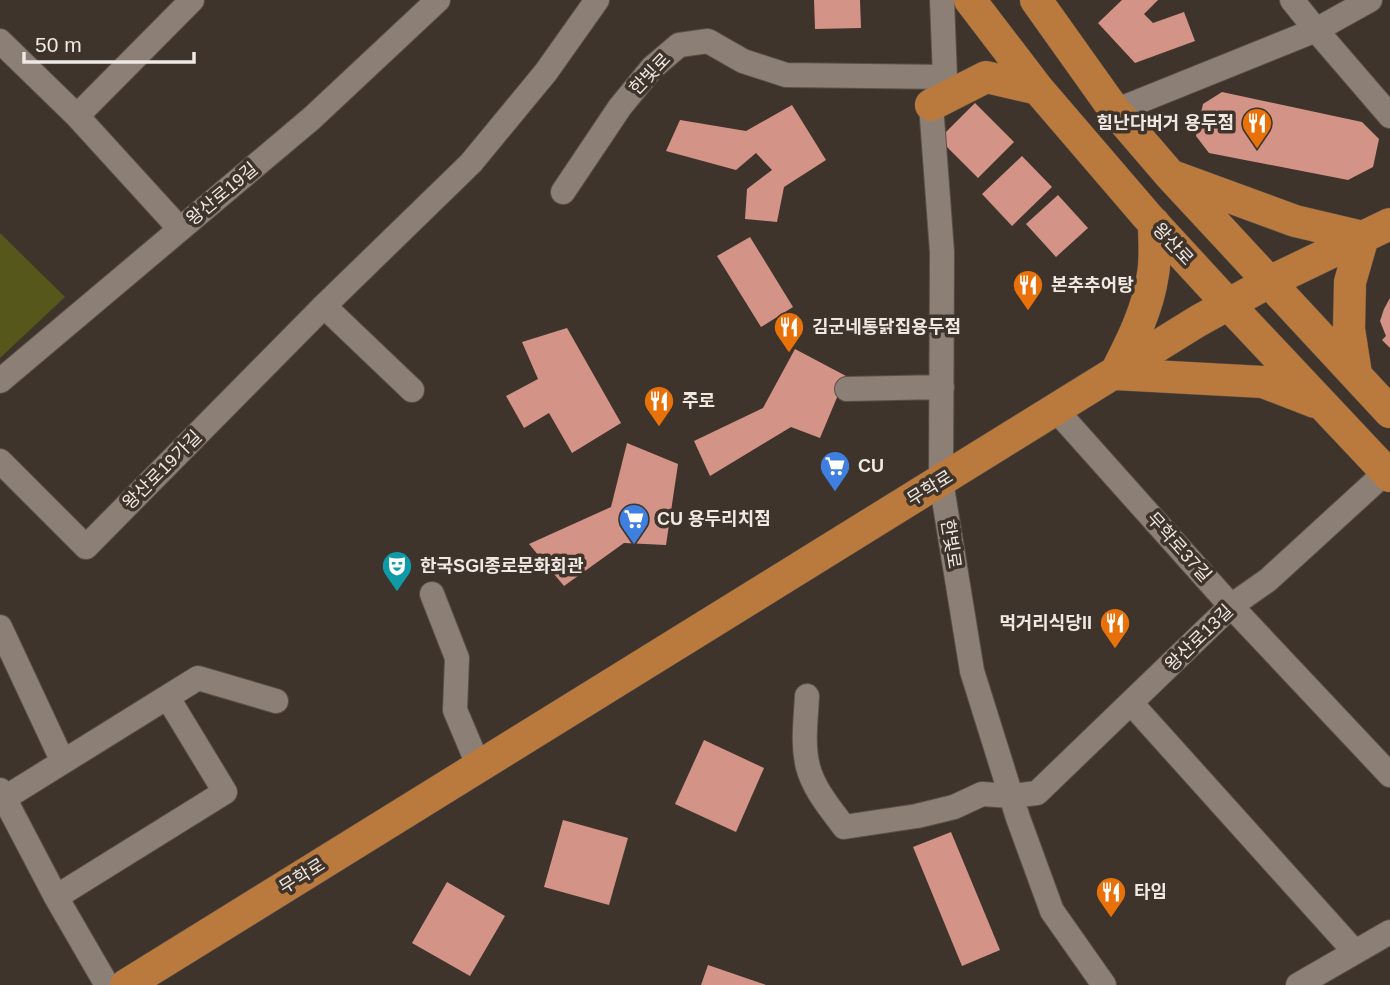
<svg xmlns="http://www.w3.org/2000/svg" width="1390" height="985" viewBox="0 0 1390 985" font-family="Helvetica,'Noto Sans KR',sans-serif">
<rect width="100%" height="100%" fill="#3e342b"/>
<!-- green -->
<path fill="#55571b" d="M0,233L65,297L0,358Z"/>
<!-- building -->
<path fill="#d49387" d="M814,0H860L861,28L815,29Z
M1122,0H1158L1144,14L1153,23L1184,12L1195,41L1135,63L1098,23Z
M1222,92L1362,122L1379,139L1373,167L1348,180L1209,153L1196,136L1203,104Z
M975,103L1014,142L978,178L939,139Z
M792,105L826,160L784,187L777,222L745,219L747,189L772,170L756,153L736,170L666,151L680,120L746,131Z
M1022,156L1052,187L1012,226L982,194Z
M1058,195L1088,228L1056,257L1026,224Z
M750,237L793,307L761,327L717,256Z
M1390,298V348L1382,340L1386,336L1380,321L1384,309Z
M567,328L621,423L572,453L549,413L524,428L506,396L538,379L522,342Z
M795,349L846,376L820,438L791,427L710,476L694,441L763,408Z
M627,443L678,464L666,545L624,543L564,586L529,544L611,507Z
M704,740L764,768L736,832L675,804Z
M563,820L628,838L609,905L544,887Z
M951,832L1000,950L962,966L913,847Z
M447,882L505,916L470,976L412,943Z
M708,965L766,985H701Z"/>
<g fill="none" stroke-linecap="round" stroke-linejoin="round">
<!-- minor casing -->
<g stroke="#5a5049" stroke-width="26">
<path id="minor" d="M942,0L945,77L931,105L942,252L941,481L972,671L1018,818L1052,911L1104,985
M1292,0L1316,30L1390,116
M0,41L77,116L180,229
M1115,111L1316,30L1370,0
M77,116L192,0
M563,192L620,107L652,68L679,45L708,41L743,61L786,75L945,77
M324,306L412,390
M0,381L312,118L438,0
M847,389L942,387
M1056,410L1231,606L1390,775
M0,461L86,547L324,306L471,163L546,72L597,0
M432,594L457,658L455,710L479,767
M0,627L63,762
M807,696C806,719 802,744 808,767C814,790 831,809 844,827L917,816L954,807L982,794L1012,796L1037,793L1231,606L1268,580L1386,472
M1131,703L1355,952
M0,790L56,897L107,985
M0,801L198,678L276,701
M56,897L225,792L168,698
M1298,985L1390,932"/>
</g>
<!-- major casing -->
<g stroke="#5a5049" stroke-width="33">
<path id="major" d="M970,0L1038,89L1147,216L1228,304L1390,476
M1036,0L1115,111L1170,175L1390,412
M931,105L986,77L1038,89
M1175,177L1295,221L1363,237
M1116,372C1132,341 1148,309 1153,274C1156,258 1154,240 1154,223
M1115,374L1263,382L1315,402
M1356,374L1349,329L1350,282L1363,237
M126,985L1198,321L1269,282L1390,224"/>
</g>
<!-- minor -->
<use href="#minor" stroke="#8c7f75" stroke-width="24"/>
<!-- major -->
<use href="#major" stroke="#bb7a3d" stroke-width="32"/>
</g>
<!-- icons -->
<defs>
<g id="restaurant-pin" transform="scale(1.575)"><path d="M0 17L-7.5 6A9.5 9.5 0 1 1 7.5 6Z" fill="#e8710a" stroke="#3e342b"/><path d="M-5-6h1v4h1v-4h1v4h1v-4h1v5L-1.5 .5V6h-2V.5L-5-1ZM5-6V6H3V1.5H1.5Q1.5-4 5-6Z" fill="#fff"/></g>
<g id="supermarket-pin" transform="scale(1.575)"><path d="M0 17L-7.5 6A9.5 9.5 0 1 1 7.5 6Z" fill="#3f7fe0" stroke="#3e342b"/><path d="M-6-5.5h2.5l.6 2H6L4.5 2H-2.5L-4.4-4H-6ZM-1.5 3.2a1.3 1.3 0 1 0 .1 0ZM3 3.2a1.3 1.3 0 1 0 .1 0Z" fill="#fff"/></g>
<g id="theatre-pin" transform="scale(1.575)"><path d="M0 17L-7.5 6A9.5 9.5 0 1 1 7.5 6Z" fill="#0f9aa8" stroke="#3e342b"/><path d="M-5-5.5Q0-4 5-5.5V0Q5 5 0 6Q-5 5-5 0ZM-3.3-2.5H-1v1.5H-3.3ZM1-2.5H3.3v1.5H1ZM-2.8 1Q0 5.5 2.8 1Z" fill="#fff"/></g>
</defs>
<g fill-rule="evenodd">
<use href="#restaurant-pin" x="1257" y="123"/>
<use href="#restaurant-pin" x="1028" y="285"/>
<use href="#restaurant-pin" x="789" y="327"/>
<use href="#restaurant-pin" x="659" y="401"/>
<use href="#supermarket-pin" x="835" y="466"/>
<use href="#supermarket-pin" x="634" y="519"/>
<use href="#theatre-pin" x="397" y="566"/>
<use href="#restaurant-pin" x="1115" y="623"/>
<use href="#restaurant-pin" x="1111" y="892"/>
</g>
<g text-anchor="middle" stroke-width="7" stroke-linejoin="round" paint-order="stroke">
<!-- street labels -->
<g font-size="18" fill="#f0e8e3" stroke="#3e342b">
<text transform="translate(650 74) rotate(-46)" y="6">한빛로</text>
<text transform="translate(222 194) rotate(-40)" y="6">왕산로19길</text>
<text transform="translate(1173 244) rotate(47)" y="6">왕산로</text>
<text transform="translate(162 470) rotate(-45)" y="6">왕산로19가길</text>
<text transform="translate(930 488) rotate(-32)" y="6">무학로</text>
<text transform="translate(951 544) rotate(81)" y="6">한빛로</text>
<text transform="translate(1179 547) rotate(48)" y="6">무학로37길</text>
<text transform="translate(1199 638) rotate(-44)" y="6">왕산로13길</text>
<text transform="translate(302 876) rotate(-32)" y="6">무학로</text>
</g>
<!-- poi labels -->
<g font-size="18" font-weight="bold" fill="#f0e8e3" stroke="#3e342b" text-anchor="start">
<text x="1234" y="129" text-anchor="end">힘난다버거 용두점</text>
<text x="1051" y="291">본추추어탕</text>
<text x="812" y="333">김군네통닭집용두점</text>
<text x="682" y="407">주로</text>
<text x="858" y="472">CU</text>
<text x="657" y="525">CU 용두리치점</text>
<text x="420" y="572">한국SGI종로문화회관</text>
<text x="1092" y="629" text-anchor="end">먹거리식당II</text>
<text x="1134" y="898">타임</text>
</g>
</g>
<!-- scale -->
<path d="M24 52v10h170v-10" fill="none" stroke="#f0e8e3" stroke-width="3.5"/>
<text x="35" y="52" font-size="21" fill="#f0e8e3" stroke="#3e342b" stroke-width="5" paint-order="stroke">50 m</text>
</svg>
